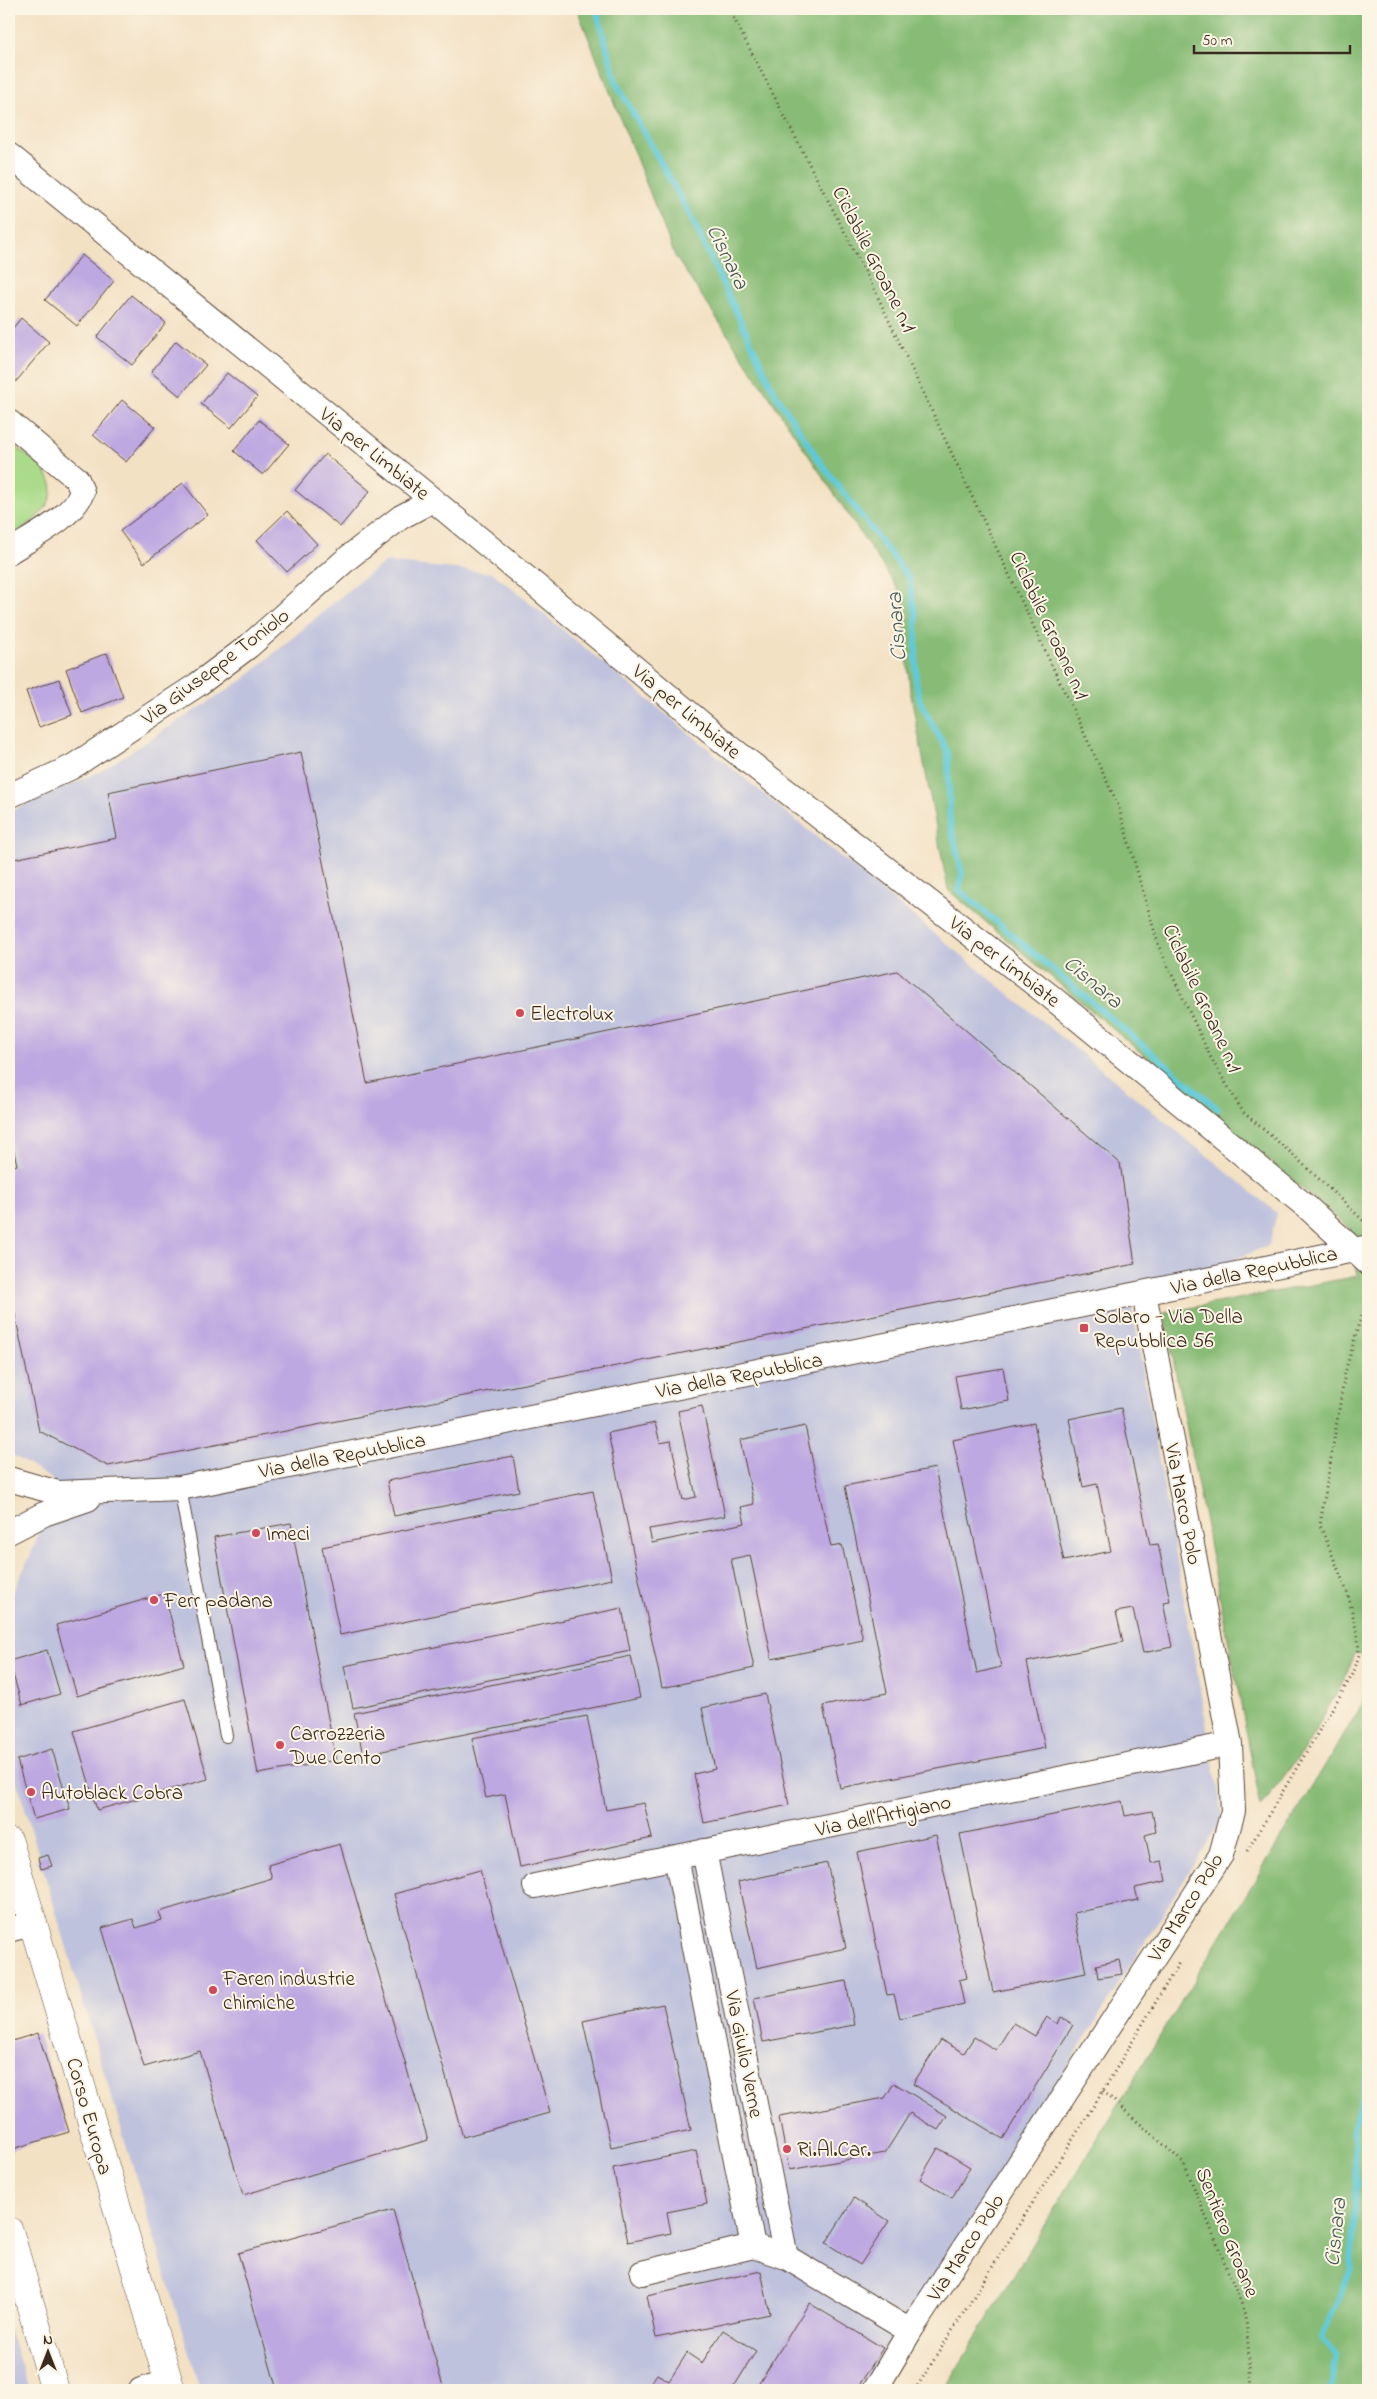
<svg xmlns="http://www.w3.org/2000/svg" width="1377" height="2399" viewBox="0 0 1377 2399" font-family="'Indie Flower',sans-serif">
<rect width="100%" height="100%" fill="#fcf5e5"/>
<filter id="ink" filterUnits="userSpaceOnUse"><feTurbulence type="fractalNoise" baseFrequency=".02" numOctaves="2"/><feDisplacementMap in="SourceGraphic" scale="10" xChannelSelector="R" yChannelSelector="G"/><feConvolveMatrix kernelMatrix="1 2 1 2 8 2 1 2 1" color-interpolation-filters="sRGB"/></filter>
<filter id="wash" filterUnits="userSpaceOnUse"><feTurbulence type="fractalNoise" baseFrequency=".0096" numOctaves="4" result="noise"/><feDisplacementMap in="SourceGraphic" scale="20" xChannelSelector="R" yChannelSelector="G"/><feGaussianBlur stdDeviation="1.12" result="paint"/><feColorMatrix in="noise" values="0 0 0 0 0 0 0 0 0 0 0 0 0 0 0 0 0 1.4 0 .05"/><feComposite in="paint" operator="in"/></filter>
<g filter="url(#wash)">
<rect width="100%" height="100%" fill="#f3e1c4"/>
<!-- industrial -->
<path fill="#bfc2dd" d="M386,562L493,573L1277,1213L1269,1245L1131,1304L1223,1817L865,2390H200L9,1756V1601L35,1545L52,1479L9,1453V812L101,771L244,679L364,577Z
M9,2329L29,2390H9Z"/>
<!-- green -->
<path fill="#aadb8a" stroke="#728254" d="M9,442C21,452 39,462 47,475C65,502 28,525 9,537Z"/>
<!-- forest -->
<path fill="#87bb76" stroke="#61724a" d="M577,9H1368V1655L1354,1653L1349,1670L1308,1744L1261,1807L1164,1313L1358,1276L1350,1229L948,890L910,690L902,595L675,256Z
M1368,1695V2390H944Z"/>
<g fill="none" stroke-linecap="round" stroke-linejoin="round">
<!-- stream -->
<path stroke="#5ec9d8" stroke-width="6" d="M596,9L617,84L690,215L775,393L820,462L909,578L916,615V681L920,701L948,753L950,823L962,873L959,890L1218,1109
M1330,2390L1337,2358L1322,2337L1351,2270L1356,2184L1354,2131L1368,2069"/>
</g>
<g id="blocks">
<!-- building -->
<path fill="#bea8e1" d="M82,255L114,281L77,326L45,300Z
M131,295L166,323L132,365L97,337Z
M21,318L49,342L9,390V333Z
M176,341L206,365L180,396L151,372Z
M227,373L257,397L231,428L201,404Z
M122,400L155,427L126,462L93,435Z
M259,420L289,444L263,475L234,451Z
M325,454L370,491L340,527L295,490Z
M183,483L208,515L144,563L120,531Z
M287,511L317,544L287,572L257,540Z
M107,653L123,697L82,713L66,669Z
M59,679L72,715L39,727L26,691Z
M301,752L367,1083L897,971L1120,1163L1135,1264L108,1466L39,1431L9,1285V1168L17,1165L9,1131V860L117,838L108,792Z
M1003,1368L1009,1401L961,1410L955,1376Z
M702,1406L725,1516L649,1529L652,1543L745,1523L741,1507L754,1504L740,1440L805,1426L831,1547L842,1545L863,1640L772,1659L750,1555L731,1559L754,1668L662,1688L608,1433L655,1423L660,1443L671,1441L683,1500L696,1497L678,1411Z
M1121,1408L1150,1545L1158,1544L1170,1601L1163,1602L1172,1647L1143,1653L1133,1609L1116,1612L1123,1642L1027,1662L1045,1748L840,1788L823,1706L887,1693L845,1486L935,1468L977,1673L1001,1667L953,1440L1034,1423L1064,1561L1111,1551L1097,1484L1083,1487L1069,1419Z
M513,1456L519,1491L394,1516L387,1481Z
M593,1491L612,1579L340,1635L322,1547Z
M291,1523L336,1760L258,1774L214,1537Z
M164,1594L184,1665L77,1696L56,1625Z
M622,1608L630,1651L353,1708L344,1666Z
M47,1650L60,1694L22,1705L9,1661Z
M631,1656L640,1698L363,1755L354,1713Z
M765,1694L789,1805L704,1823L694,1774L715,1769L702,1708Z
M185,1699L208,1779L97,1810L74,1731Z
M587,1716L606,1810L644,1803L652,1838L520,1867L505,1794L486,1798L472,1738Z
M52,1749L70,1809L34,1819L17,1760Z
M1122,1801L1125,1816L1152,1811L1156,1832L1145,1835L1151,1863L1162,1861L1166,1881L1135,1888L1138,1900L1074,1913L1086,1973L993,1992L960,1834Z
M936,1835L967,1978L959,1980L964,2004L900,2018L894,1994L887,1995L857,1852Z
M340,1844L428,2140L243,2195L200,2051L144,2067L102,1928L133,1919L136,1928L162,1920L159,1912L272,1878L268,1865Z
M48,1855L52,1866L41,1869L38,1858Z
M827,1863L846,1948L757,1968L738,1882Z
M480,1870L550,2113L463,2137L394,1894Z
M1119,1960L1122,1974L1098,1978L1096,1965Z
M846,1981L854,2025L763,2042L754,1998Z
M663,2004L691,2130L611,2147L583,2021Z
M1047,2017L1058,2024L1061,2017L1073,2025L1003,2139L913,2084L941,2040L964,2053L974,2037L996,2050L1013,2023L1035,2036Z
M38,2033L69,2132L9,2150V2042Z
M894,2083L947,2116L938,2130L910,2113L885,2153L789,2170L779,2117L885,2098Z
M938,2148L970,2167L952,2198L920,2179Z
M696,2151L707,2204L667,2212L671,2233L628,2242L613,2168Z
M854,2198L889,2221L860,2265L826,2243Z
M393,2210L444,2390H277L238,2253Z
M761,2271L770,2314L656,2338L647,2296Z
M809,2303L883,2348L856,2390H755Z
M723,2330L756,2351L732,2390H646L657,2374L669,2381L687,2353L702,2363Z"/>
</g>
</g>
<g filter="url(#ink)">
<use href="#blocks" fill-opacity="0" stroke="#574537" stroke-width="1"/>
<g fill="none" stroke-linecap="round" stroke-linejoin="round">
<!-- service casing -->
<g stroke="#574537" stroke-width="14">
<path id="service" d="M180,1488L226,1736"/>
</g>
<!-- minor casing -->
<g stroke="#574537" stroke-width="26">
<path id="minor" d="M9,155L433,500L731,748L1050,996L1308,1208L1368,1263
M9,422L77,479L82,492C74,517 30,538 9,552
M9,796L72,767L197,685L249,646L349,557L401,517L433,500
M9,1479L58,1493L180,1488L1364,1248
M9,1532L44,1514L88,1499
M704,1851L786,2257
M676,1857L753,2246
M535,1886L1230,1744
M9,1930L33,1923
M642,2273L753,2246L786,2257L910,2331
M141,2390L168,2382
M875,2390L910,2331L1221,1855L1233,1811L1230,1744L1144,1293"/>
</g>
<!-- tertiary casing -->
<g stroke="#574537" stroke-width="29">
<path id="tertiary" d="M9,1842L171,2390
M9,2231L55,2390"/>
</g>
<!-- path -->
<path stroke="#574537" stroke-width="3" stroke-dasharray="1 4" stroke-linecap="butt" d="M729,9L875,291L1118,805L1159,947L1212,1060L1243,1112L1290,1152L1368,1225
M1247,1851L1353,1674L1359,1655L1358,1638L1348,1594L1320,1525L1345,1373L1359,1323L1368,1304
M1103,2091L1184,2163L1246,2315L1251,2390
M915,2390L1103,2091L1180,1961"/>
<!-- service -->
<use href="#service" stroke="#fff" stroke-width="12"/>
<!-- minor -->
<use href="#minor" stroke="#fff" stroke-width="24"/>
<!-- tertiary -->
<use href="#tertiary" stroke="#fff" stroke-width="28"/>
</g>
</g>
<!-- markers -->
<g fill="#d1495b" stroke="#fcf5e5" stroke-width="2">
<circle cx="520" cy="1013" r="5"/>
<rect x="1079" y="1323" width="10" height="10" rx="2.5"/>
<circle cx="256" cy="1533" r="5"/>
<circle cx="154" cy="1600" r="5"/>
<circle cx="280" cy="1745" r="5"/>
<circle cx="31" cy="1792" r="5"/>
<circle cx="213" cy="1990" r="5"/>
<circle cx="787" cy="2149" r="5"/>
</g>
<g text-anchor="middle" stroke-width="4" stroke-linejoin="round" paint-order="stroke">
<!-- street labels -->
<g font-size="21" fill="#3b2a1e" stroke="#fcf5e5">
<text transform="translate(875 259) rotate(63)" y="7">Ciclabile Groane n.1</text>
<text transform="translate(375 453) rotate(39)" y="7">Via per Limbiate</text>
<text transform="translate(1050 625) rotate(65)" y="7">Ciclabile Groane n.1</text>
<text transform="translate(215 666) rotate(-37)" y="7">Via Giuseppe Toniolo</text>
<text transform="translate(687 711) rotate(40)" y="7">Via per Limbiate</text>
<text transform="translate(1005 961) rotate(38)" y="7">Via per Limbiate</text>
<text transform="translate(1203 998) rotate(65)" y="7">Ciclabile Groane n.1</text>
<text transform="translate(1254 1270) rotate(-12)" y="7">Via della Repubblica</text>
<text transform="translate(739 1375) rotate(-11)" y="7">Via della Repubblica</text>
<text transform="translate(342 1455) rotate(-11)" y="7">Via della Repubblica</text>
<text transform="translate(1184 1504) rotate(79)" y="7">Via Marco Polo</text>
<text transform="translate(883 1815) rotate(-12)" y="7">Via dell'Artigiano</text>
<text transform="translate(1185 1907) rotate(-58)" y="7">Via Marco Polo</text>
<text transform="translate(745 2054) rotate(79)" y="7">Via Giulio Verne</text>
<text transform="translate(90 2116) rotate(74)" y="7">Corso Europa</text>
<text transform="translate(1228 2232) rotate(68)" y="7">Sentiero Groane</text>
<text transform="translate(965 2247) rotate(-57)" y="7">Via Marco Polo</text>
</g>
<!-- poi labels -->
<g font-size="21" fill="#3b2a1e" stroke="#fcf5e5" text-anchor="start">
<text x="530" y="1020">Electrolux</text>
<text x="1094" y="1323">Solaro - Via Della<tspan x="1094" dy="24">Repubblica 56</tspan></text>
<text x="266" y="1540">Imeci</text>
<text x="164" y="1607">Ferr padana</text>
<text x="290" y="1740">Carrozzeria<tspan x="290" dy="24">Due Cento</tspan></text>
<text x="41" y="1799">Autoblack Cobra</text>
<text x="223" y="1985">Faren industrie<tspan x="223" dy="24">chimiche</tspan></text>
<text x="797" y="2156">Ri.Al.Car.</text>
</g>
<!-- water labels -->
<g font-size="22" font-style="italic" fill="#465a56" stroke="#fcf5e5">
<text transform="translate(729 256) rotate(64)" y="8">Cisnara</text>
<text transform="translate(895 627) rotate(-94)" y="8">Cisnara</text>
<text transform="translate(1094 981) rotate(40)" y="8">Cisnara</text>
<text transform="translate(1334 2232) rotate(-84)" y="8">Cisnara</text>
</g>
</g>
<!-- margin -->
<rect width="1377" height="2399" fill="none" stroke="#fcf5e5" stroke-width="30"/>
<!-- north arrow -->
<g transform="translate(48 2352)" stroke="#fcf5e5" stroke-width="4" paint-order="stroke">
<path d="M0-4L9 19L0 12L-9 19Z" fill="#3b2a1e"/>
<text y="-8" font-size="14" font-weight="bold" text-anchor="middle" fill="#3b2a1e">N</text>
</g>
<!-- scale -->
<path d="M1194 45v8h156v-8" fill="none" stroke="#3b2a1e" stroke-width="2.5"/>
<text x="1202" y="45" font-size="15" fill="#3b2a1e" stroke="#fcf5e5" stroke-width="4" paint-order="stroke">50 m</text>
</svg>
